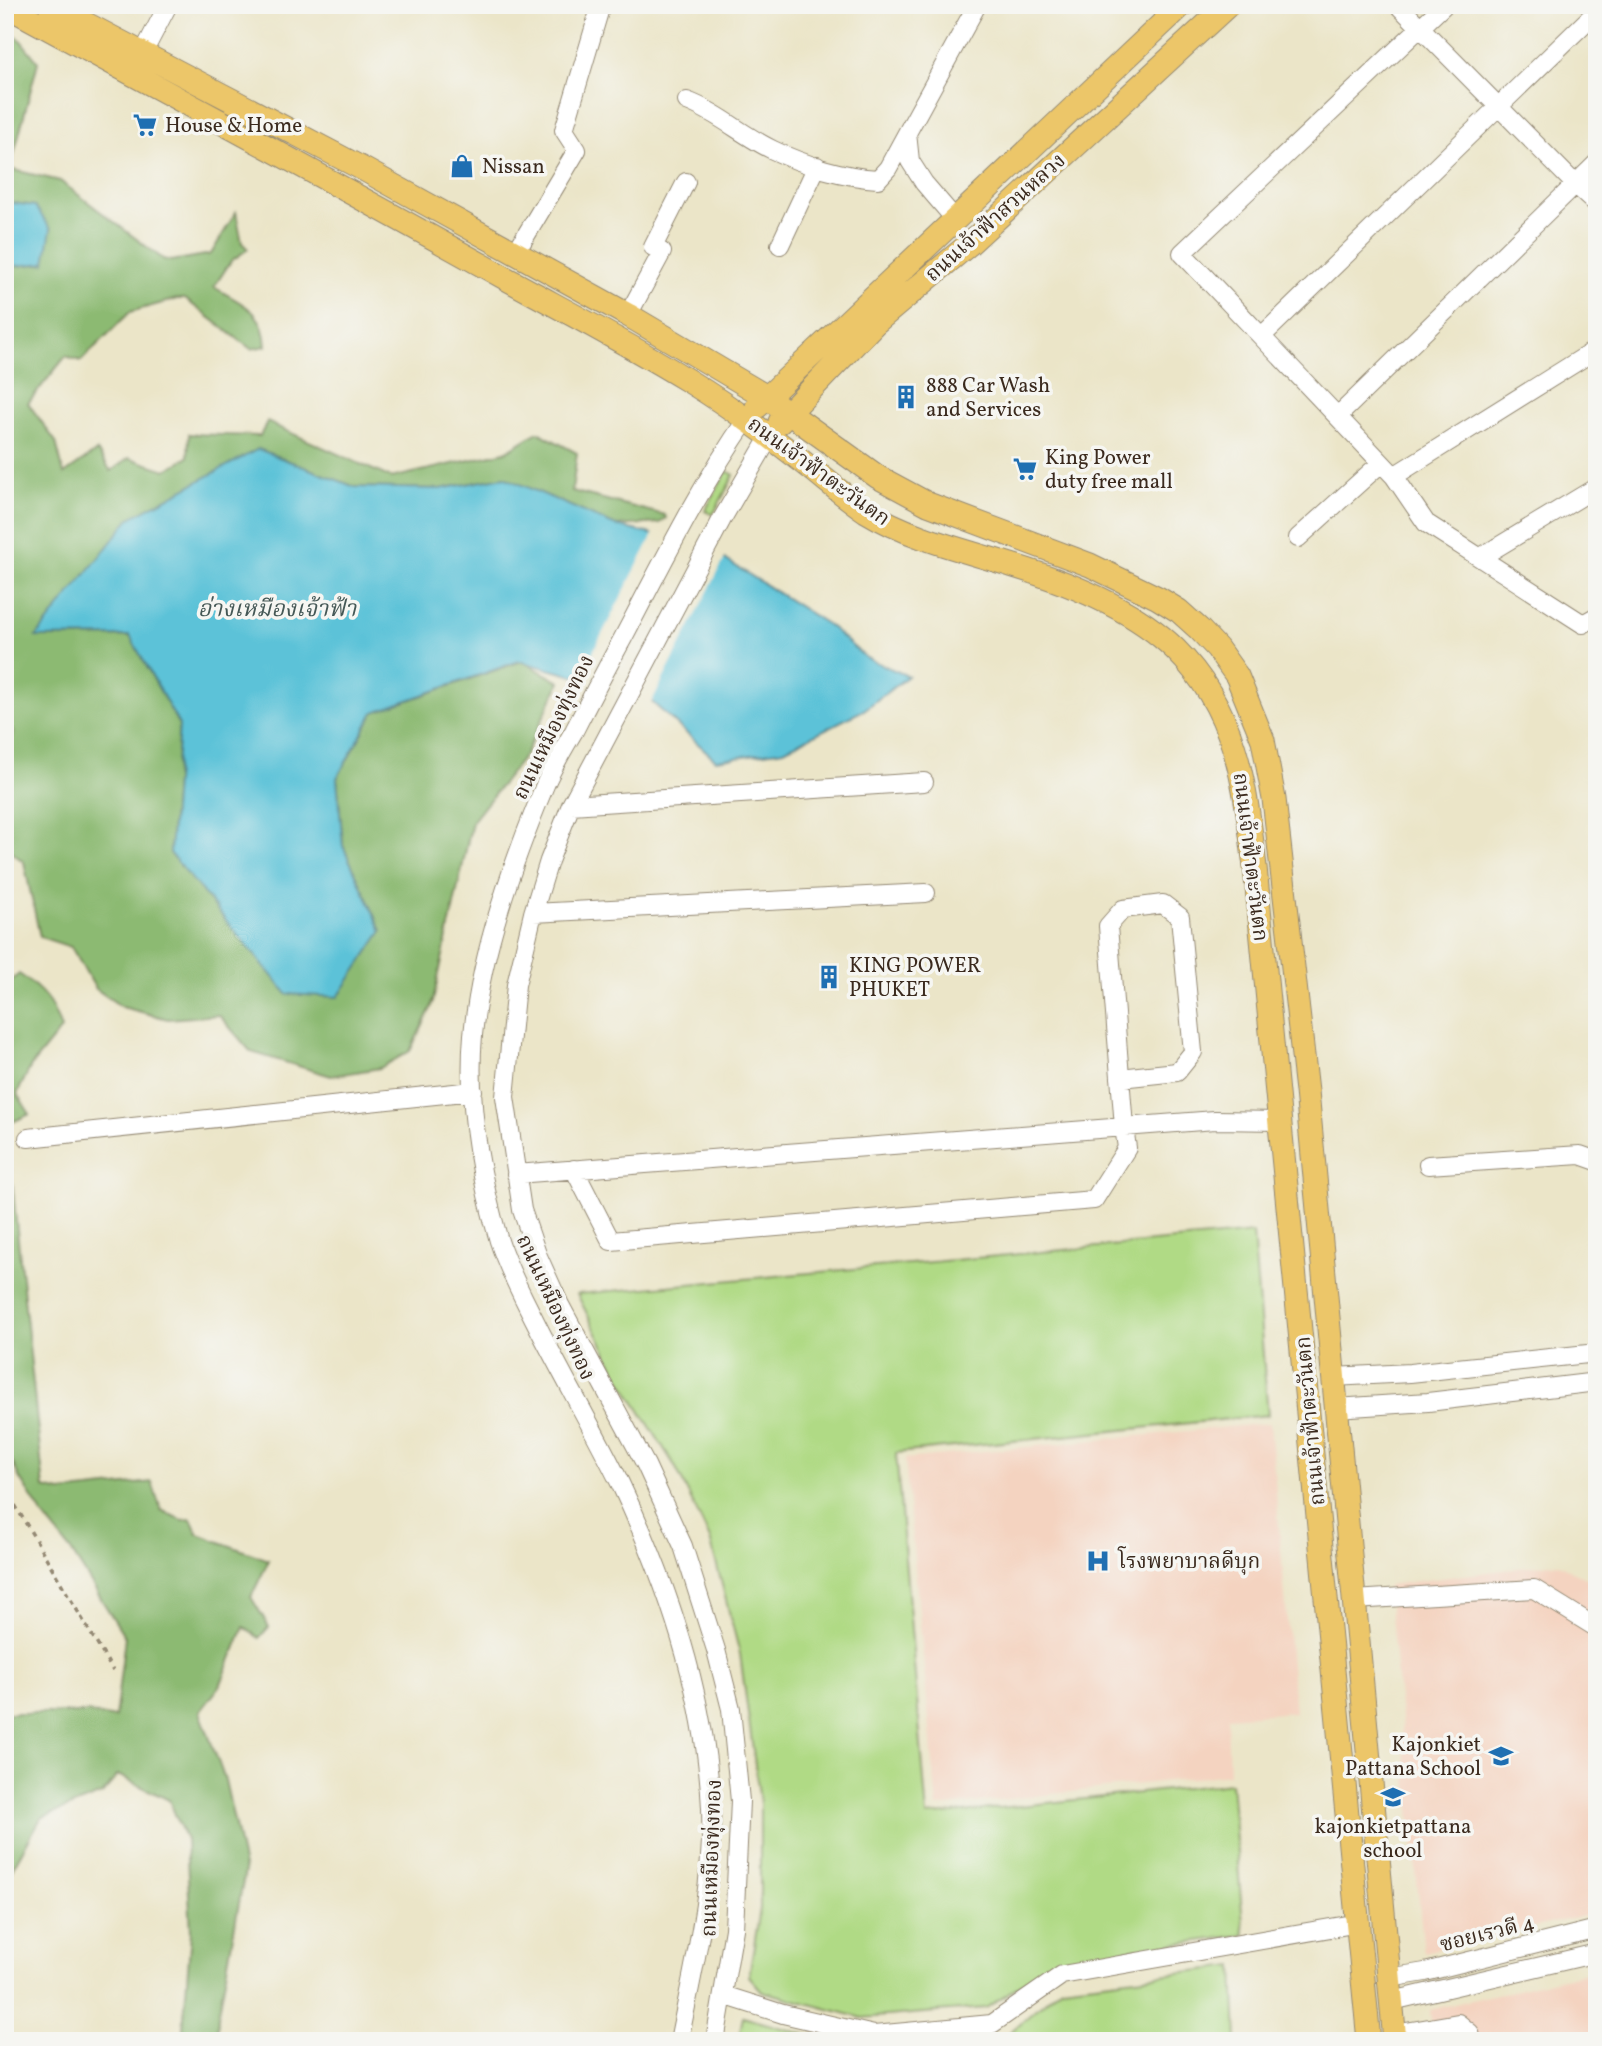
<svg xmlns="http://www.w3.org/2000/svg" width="1602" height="2046" viewBox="0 0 1602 2046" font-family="Vollkorn,'Noto Serif Thai',serif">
<rect width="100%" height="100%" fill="#f6f6f2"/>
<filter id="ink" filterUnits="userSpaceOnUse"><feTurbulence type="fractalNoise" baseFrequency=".0143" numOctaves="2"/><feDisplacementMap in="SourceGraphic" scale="14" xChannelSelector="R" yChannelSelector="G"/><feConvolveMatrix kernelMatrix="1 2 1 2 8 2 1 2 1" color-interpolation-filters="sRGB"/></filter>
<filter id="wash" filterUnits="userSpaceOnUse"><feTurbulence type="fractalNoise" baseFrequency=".00686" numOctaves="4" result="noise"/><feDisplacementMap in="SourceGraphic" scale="28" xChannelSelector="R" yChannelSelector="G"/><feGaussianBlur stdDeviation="1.57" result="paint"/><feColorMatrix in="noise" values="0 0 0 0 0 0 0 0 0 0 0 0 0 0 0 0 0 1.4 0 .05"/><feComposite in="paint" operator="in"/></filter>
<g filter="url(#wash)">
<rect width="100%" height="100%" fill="#ebe5c8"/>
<!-- built -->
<path fill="#f4d3c0" d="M1270,1423L1295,1712L1227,1717L1229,1774L937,1807L905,1459Z
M1558,1563L1597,1585V1913L1424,1952L1388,1585Z
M1597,1970V2041H1434L1430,2010Z"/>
<!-- green -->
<path fill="#b0da85" stroke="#768252" stroke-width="2" d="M727,471L734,475L713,515L705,511Z
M1253,1233L1268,1415L896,1453L927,1816L1231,1783L1244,1935L1056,1960L986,2008L862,2018L762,1991L749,1976L760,1909V1802L740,1654L710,1539L675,1466L620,1379L577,1294Z
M1234,1966L1237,2041H1000L1062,1987Z
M743,2017L828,2041H738Z"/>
<!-- forest -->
<path fill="#8cba72" stroke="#647248" stroke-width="2" d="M5,32L18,37L38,62L10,169L60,181L163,259L171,261L211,254L236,212L242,243L248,249L231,261L214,287C243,305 264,309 266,346L251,349L185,299H177L130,312L81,361L66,356L28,403L56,442L64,474L97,451L111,471L129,458L166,470L188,457L189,434L260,436L267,422L391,478L505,452L538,432L577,453L572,491L665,515L666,518L660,523L616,526L504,477L440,489L355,487L258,449L37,637L130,636L179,725L170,853L288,994L382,931L343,846L337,778L374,712L522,661L560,682L525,755L472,822L432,1006L410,1051L380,1068L331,1076L251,1052L219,1015L168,1019L122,1007L96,989L71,947L40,937L24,862L5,847V754L14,732L5,725V267L45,263L35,206L5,202Z
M19,974C43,990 52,1002 61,1029L31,1066L17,1094L30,1114L8,1124V1144L44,1488L61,1492L152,1482L161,1510L182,1520L191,1519L198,1534L269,1560L251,1597L269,1627L259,1638L244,1627L220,1686L200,1712L225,1780L245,1871L218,2016L217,2041H182L191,1932L186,1840L169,1800L118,1775L102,1794L41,1818L5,1881V1713H88L115,1718L125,1637L71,1551L42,1514L20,1479L5,1447V986Z"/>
<!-- water -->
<path fill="#5bc2d8" stroke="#4b767b" stroke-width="2" d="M5,202L35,206L51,229L45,263L5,267Z
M258,449L355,487L440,489L504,477L616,526L704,546L827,624L866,658L908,676L864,710L784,750L716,760L644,695L519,661L374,712L337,778L343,846L382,931L338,997L287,994L170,853L179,725L130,636L36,637L130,518Z"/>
<!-- pier -->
<path fill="#ebe5c8" d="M655,531L705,543L726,556L650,705L643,698L578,681Z"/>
</g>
<g filter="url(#ink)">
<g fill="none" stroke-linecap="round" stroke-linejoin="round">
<!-- minor casing -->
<g stroke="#938873" stroke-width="20">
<path id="minor" d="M1398,5L1575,184L1597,204
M1444,5L1182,253L1394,476L1426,523L1583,624L1597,616
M143,53L168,5
M687,101C719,113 743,136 773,150C804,165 844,177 878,179L888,168L907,133
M954,218L924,183L910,161L907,133L977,5
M780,245L817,166
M516,252L577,150L564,130L601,5
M628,315L662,252L653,247L686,182
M1262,336L1597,11
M1338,416L1597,163
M1394,476L1597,349
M1298,538L1381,463
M1481,557L1597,487
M571,805L924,782
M533,913L926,893
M28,1138L473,1091
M1428,1165L1580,1155L1597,1161
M574,1169L611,1241L1094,1200L1127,1148L1124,1127L1108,926L1123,909L1163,904L1180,917L1193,1052L1177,1072L1120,1078
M516,1174L1215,1120L1280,1121
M1333,1377L1410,1373L1597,1353
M1336,1408L1428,1402L1597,1382
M1354,1600L1534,1589L1597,1628
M1389,1978L1425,1972L1597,1929
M723,1995L783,2014L874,2035L992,2024L1062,1975L1359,1923
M1392,2001L1597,1953
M1394,2034L1458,2023L1470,2033L1472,2041
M679,2041C694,1965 714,1886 711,1808C706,1696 668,1584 620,1483C593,1428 562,1375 535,1321C522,1295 508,1269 499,1241C480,1176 467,1104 473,1035C481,951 513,862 545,785C553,766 564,748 574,731C590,700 606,669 623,638C662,564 699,488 747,419
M715,2041L734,1929L740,1801L731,1709L716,1650L683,1546L646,1465L560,1305L537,1254L522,1210L505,1097L516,985L533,913L549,861L571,805L722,519L770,436"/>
</g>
<!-- major casing -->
<g stroke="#938873" stroke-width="25">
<path id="major" d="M5,5C173,96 341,186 507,279C567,312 629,344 687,380C728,405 766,433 803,462C824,478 844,496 866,511C912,539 964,550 1014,566C1070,583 1133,608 1175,649C1237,710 1245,785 1255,867L1369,2041
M50,5L365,170L628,315L765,396L878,477L928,504L1090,565L1158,598L1179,611L1199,629L1217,648L1237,676L1263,740L1274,799L1307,1091L1395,2041
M757,407L1182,5
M780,422L874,324L968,245L1228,5"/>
</g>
<!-- path -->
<path stroke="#938873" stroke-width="3.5" stroke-dasharray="5 5" stroke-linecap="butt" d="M5,767L12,862L5,931
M5,1488L113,1671"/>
<!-- minor -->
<use href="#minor" stroke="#fff" stroke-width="18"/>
<!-- major -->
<use href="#major" stroke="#ecc669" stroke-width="23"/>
</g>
</g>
<!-- icons -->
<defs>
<g id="supermarket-bare" transform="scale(1.89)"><path d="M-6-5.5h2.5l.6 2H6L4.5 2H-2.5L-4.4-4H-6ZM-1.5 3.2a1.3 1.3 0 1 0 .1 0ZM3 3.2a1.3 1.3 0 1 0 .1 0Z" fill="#1f6fb2" stroke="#f6f6f2" stroke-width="2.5" paint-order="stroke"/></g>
<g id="shop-bare" transform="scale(1.89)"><path d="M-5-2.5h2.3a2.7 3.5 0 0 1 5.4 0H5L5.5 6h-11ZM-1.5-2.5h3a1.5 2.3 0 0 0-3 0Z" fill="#1f6fb2" stroke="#f6f6f2" stroke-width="2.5" paint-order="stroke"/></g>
<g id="building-bare" transform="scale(1.89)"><path d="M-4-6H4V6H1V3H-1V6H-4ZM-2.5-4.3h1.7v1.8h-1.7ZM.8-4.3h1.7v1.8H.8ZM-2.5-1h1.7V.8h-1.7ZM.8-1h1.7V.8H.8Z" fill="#1f6fb2" stroke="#f6f6f2" stroke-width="2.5" paint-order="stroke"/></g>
<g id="hospital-bare" transform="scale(1.89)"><path d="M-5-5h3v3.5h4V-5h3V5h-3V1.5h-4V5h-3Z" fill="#1f6fb2" stroke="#f6f6f2" stroke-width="2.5" paint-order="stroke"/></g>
<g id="school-bare" transform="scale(1.89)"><path d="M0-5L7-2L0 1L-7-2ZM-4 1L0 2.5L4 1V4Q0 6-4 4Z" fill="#1f6fb2" stroke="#f6f6f2" stroke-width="2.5" paint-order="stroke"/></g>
</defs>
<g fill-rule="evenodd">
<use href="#supermarket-bare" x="145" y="125"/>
<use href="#shop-bare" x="462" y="166"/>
<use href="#building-bare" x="906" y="397"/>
<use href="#supermarket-bare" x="1025" y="469"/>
<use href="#building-bare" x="829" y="977"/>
<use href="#hospital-bare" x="1098" y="1561"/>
<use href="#school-bare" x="1501" y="1756"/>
<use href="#school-bare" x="1393" y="1797"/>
</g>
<g text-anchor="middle" stroke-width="7" stroke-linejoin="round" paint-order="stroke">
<!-- poi labels -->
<g font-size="21" fill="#3b2a1e" stroke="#f6f6f2" text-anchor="start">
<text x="165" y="132">House &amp; Home</text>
<text x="482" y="173">Nissan</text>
<text x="926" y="392">888 Car Wash<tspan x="926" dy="24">and Services</tspan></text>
<text x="1045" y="464">King Power<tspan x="1045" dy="24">duty free mall</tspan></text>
<text x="849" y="972">KING POWER<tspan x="849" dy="24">PHUKET</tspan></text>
<text x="1118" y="1568">โรงพยาบาลดีบุก</text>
<text x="1481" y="1751" text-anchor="end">Kajonkiet<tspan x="1481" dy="24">Pattana School</tspan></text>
<text x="1393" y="1833" text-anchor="middle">kajonkietpattana<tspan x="1393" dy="24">school</tspan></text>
</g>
<!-- street labels -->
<g font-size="21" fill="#3b2a1e" stroke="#f6f6f2">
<text transform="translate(995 217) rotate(-42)" y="7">ถนนเจ้าฟ้าสวนหลวง</text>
<text transform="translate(819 471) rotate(36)" y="7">ถนนเจ้าฟ้าตะวันตก</text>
<text transform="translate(553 727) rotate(-64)" y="7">ถนนเหมืองทุ่งทอง</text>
<text transform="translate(1251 857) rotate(83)" y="7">ถนนเจ้าฟ้าตะวันตก</text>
<text transform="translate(556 1307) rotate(65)" y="7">ถนนเหมืองทุ่งทอง</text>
<text transform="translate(1310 1421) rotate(-95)" y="7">ถนนเจ้าฟ้าตะวันตก</text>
<text transform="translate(711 1858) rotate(-88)" y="7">ถนนเหมืองทุ่งทอง</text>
<text transform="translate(1487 1933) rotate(-14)" y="7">ซอยเรวดี 4</text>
</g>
<!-- water labels -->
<g font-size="23" font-style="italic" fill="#455856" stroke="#f6f6f2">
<text x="277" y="616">อ่างเหมืองเจ้าฟ้า</text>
</g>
</g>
<!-- margin -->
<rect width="1602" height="2046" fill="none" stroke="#f6f6f2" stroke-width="28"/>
</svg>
